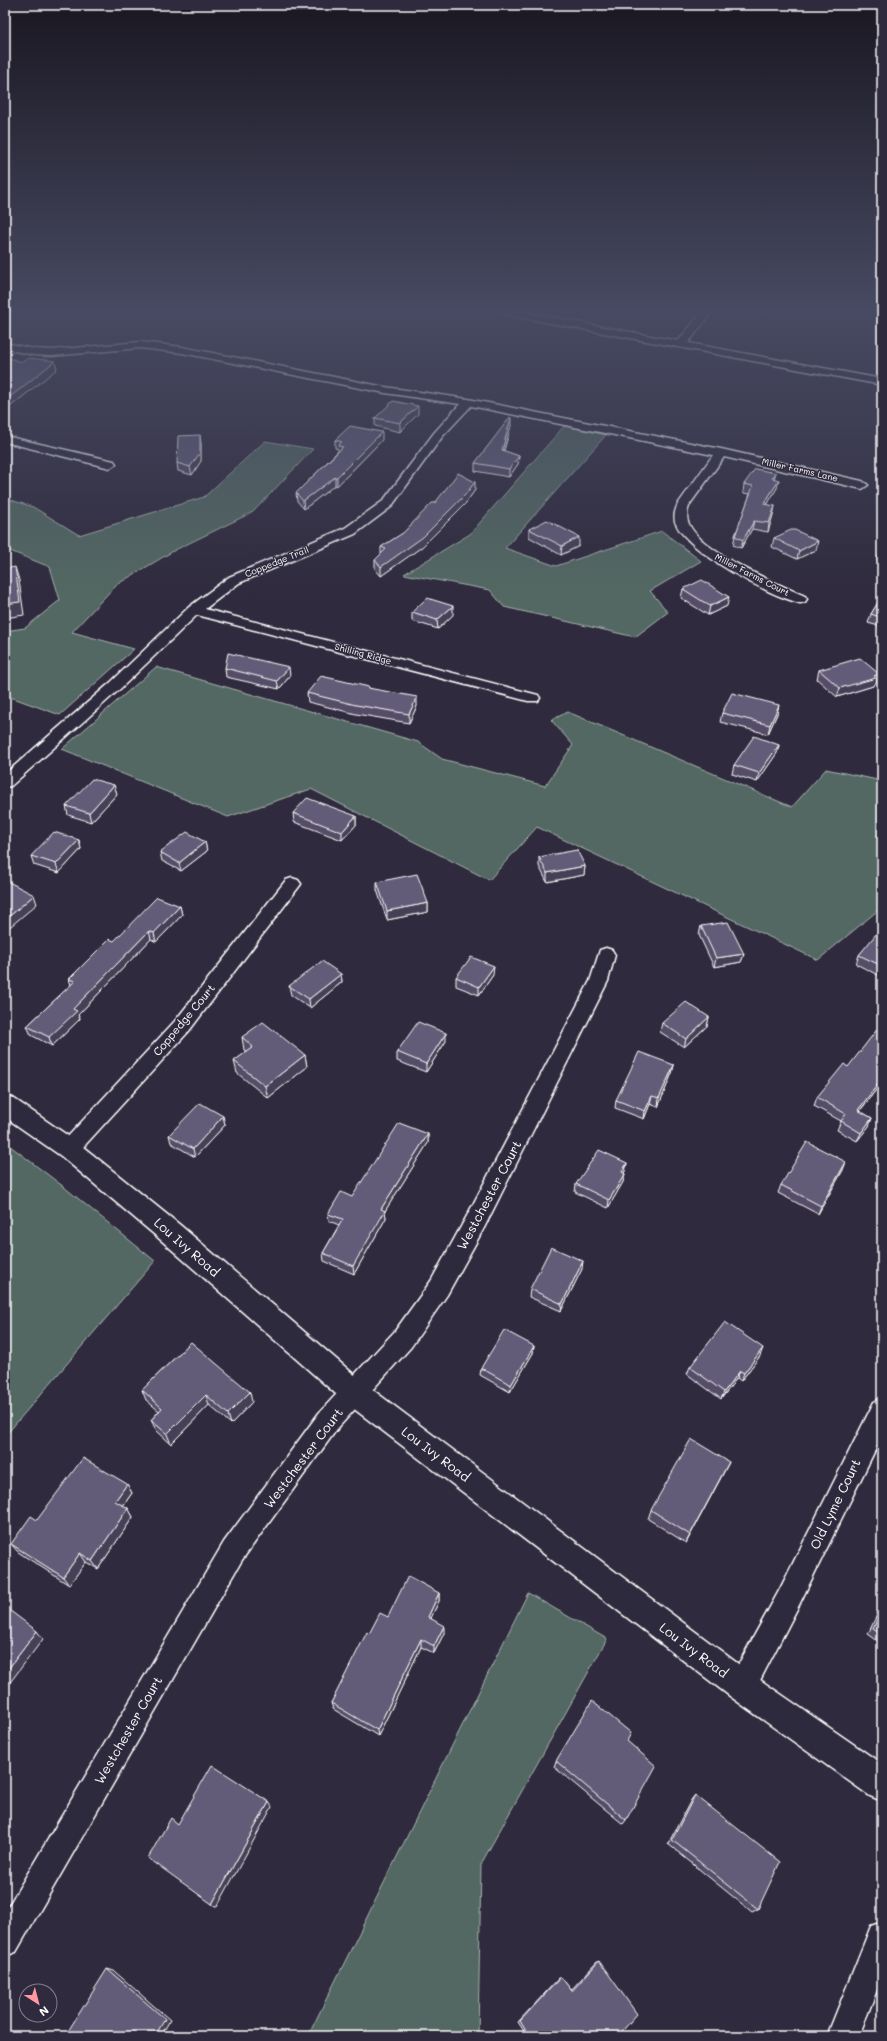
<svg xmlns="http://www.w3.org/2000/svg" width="887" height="2041" viewBox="0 0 887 2041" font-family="Mali,sans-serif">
<rect width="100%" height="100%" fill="#2f2a3d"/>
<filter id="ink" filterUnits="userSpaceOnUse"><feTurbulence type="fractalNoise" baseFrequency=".025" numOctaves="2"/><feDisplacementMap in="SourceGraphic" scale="8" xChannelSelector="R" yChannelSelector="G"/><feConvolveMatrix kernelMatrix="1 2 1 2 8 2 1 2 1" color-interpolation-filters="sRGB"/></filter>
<g filter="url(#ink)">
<!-- green -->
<path fill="#536862" stroke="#a9b4b0" d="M564,426L606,435L505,548L556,566L662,531L701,561L650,591L668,612L635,637L504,607L490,590L404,574L470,534Z
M265,441L313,449L253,512L175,550L116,585L72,632L134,649L60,715L5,695V631L25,628L60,600L50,567L5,549V498L33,507L79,535L204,497Z
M156,667L418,742L442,759L545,786L573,745L551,720L568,712L792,807L826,769L882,781V907L818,960L537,827L489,880L311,789L228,817L62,749Z
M5,1142L64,1187L155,1261L5,1436Z
M528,1593L607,1639L481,1864L478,2036H308Z"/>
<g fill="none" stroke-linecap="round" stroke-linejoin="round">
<!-- minor casing -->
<g stroke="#fff" stroke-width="3">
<path id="minor" d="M502,312H524L678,341L702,312H712L688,343L882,379V385L507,315Z
M140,342L182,347L385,387L468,399L721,449L862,481L868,485L862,489L724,457L690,504C687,510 686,518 689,524C702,553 776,583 805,596L807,599L805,602L800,603C770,596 689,553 676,524C673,518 675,510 678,504L713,455L471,406L442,437L391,507L355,534L239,583L205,609L538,695L540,698L538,701H528L197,615L120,689L11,786L5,787V774L110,683L189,607L229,577L345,528L383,501L434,433L460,404L385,393L182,353L140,348L52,356L34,355L5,349V343L34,349L52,350Z
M5,436L114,461L116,464L110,468L5,442Z
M292,878L298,880L301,884L298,888L189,1031L76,1155L69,1158L62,1155L59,1149L62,1143L175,1021L286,880Z
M606,948L612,950L615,955L608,981L484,1228L447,1295L411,1347L337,1429L242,1560L16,1952L5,1956V1912L224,1542L319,1413L395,1331L431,1281L468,1214L590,981L600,950Z
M882,1398V1436L798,1607L752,1696L742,1700L732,1696L728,1686L732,1676L780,1589L874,1402Z
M882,1922V1977L859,2036H827L871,1926Z"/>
</g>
<!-- tertiary casing -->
<g stroke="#fff" stroke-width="3">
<path id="tertiary" d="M5,1096L13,1098L77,1142L180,1225L365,1384L753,1675L882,1764V1801L870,1796L731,1697L345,1402L162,1241L61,1156L5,1117Z"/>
</g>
<!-- minor -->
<use href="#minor" fill="#2f2a3d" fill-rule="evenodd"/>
<!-- tertiary -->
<use href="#tertiary" fill="#2f2a3d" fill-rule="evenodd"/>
</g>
<!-- wall -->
<path fill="#544e67" stroke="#fff" d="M418,414L400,432L375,426V418Z
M511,426L504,451L519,456L518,464L509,477L475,471V463Z
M335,440H382L337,486L335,485L304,509L297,501L296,493L338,451V449L335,448Z
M201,443V461L192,475L178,471L177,463Z
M776,473L774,479L777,488L767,505L775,506L773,515L768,532L752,529L741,548L733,545L735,536L750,494L743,493L744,484Z
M475,490L465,504L423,546L381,576L375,569V560L381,554V547L403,533L435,503Z
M529,529L579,546L561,555L529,537Z
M774,538L816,550L797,559L772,547Z
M881,547H882V564L877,560Z
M683,589L727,606L708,615L681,598Z
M882,596V627L868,623L871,614Z
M412,612L453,615L438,629L412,621Z
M225,668L290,676L279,689L226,677Z
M819,670L876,683L874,684L873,686L837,697L817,679Z
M369,687V688L417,706L409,723L356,714L308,702L307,693Z
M722,713L777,714L768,734L720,722Z
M779,745L777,753L757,782L732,774L734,765Z
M114,785L117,794L91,822L68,815L66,806Z
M293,813L356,816V825L342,840L294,822Z
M79,840L81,849L59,873L34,865L31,856Z
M205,842L207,851L181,871L162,861L160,852Z
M539,857L585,866L584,875L547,882L539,866Z
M377,882L428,903V912L387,920L377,890Z
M180,906L182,915L156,942L151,939L78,1015L80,1019L52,1046L31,1035L27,1026L71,985L69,979Z
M701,926L744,954L741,962L714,967L699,935Z
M882,929V977L856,964L859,955Z
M341,974L342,982L310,1008L291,995L289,986Z
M493,975L479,995L456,986V977Z
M709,1017L707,1026L684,1047L660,1032L662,1023Z
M242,1037L305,1055L307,1067L268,1098L237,1073L234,1061L247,1052L244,1050Z
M446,1041L426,1072L397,1061V1052Z
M674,1065L672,1073L658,1107L650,1104L644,1119L615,1108L616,1100Z
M848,1067L882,1082L860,1111L872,1118L869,1126L857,1141L837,1130L841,1121L814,1106L817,1097Z
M223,1116L225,1125L195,1157L171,1143L169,1135Z
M428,1134V1143L385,1211L386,1218L354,1274L324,1261L323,1253L339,1225L329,1221L328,1214L352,1197Z
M627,1163L625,1171L624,1173L625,1174L623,1182L608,1208L575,1192L576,1184Z
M843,1170L818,1214L778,1193L781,1185Z
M582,1269L561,1311L529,1297L530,1289Z
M191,1342L252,1402L231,1424L209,1405L171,1444L156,1430L151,1420L159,1411L146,1400L142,1390Z
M534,1346L533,1353L510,1392L480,1375L481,1368Z
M760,1356L741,1381L737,1378L721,1399L687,1374L690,1367Z
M729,1462L686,1543L648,1519L651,1510Z
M127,1484L132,1493L123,1506L128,1508L133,1517L98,1569L86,1562L69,1585L18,1552L11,1544L37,1520Z
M439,1593V1601L431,1618L444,1633L434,1653L421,1647L378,1736L333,1709L331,1703L369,1634L388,1617Z
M882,1604V1644L868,1634Z
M627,1742L626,1820L623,1824L554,1767L556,1761Z
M695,1795L758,1909L752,1912L668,1844L691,1800Z
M599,1961L618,2036H527L518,2022L559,1978L561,1977L571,1990L596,1963Z"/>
<!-- shaded-wall -->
<path fill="#454054" stroke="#fff" d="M55,361L57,369L5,411V401Z
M418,406V414L400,432V423Z
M511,418V426L501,458L502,450Z
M382,432V440L337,486V477Z
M200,435L201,443V461L192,475L190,467Z
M519,456L518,464L509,477V469Z
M335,477V485L304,509L303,501Z
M779,480L777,488L762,513L764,504Z
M475,482V490L465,504L423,546L381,576V567Z
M775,506L773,515L768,532L769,523Z
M754,521L752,529L741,548L743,540Z
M579,537V546L561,555L562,546Z
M818,541L816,550L797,559L799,551Z
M15,567L19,580L24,615L5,618V604Z
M729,597L727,606L708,615L710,606Z
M453,606V615L438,629L437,620Z
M289,667L290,676L279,689L277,681Z
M879,674L876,683L874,684L873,686L837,697L840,688Z
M417,697V706L409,723V714Z
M779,705L777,714L768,734L770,725Z
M779,745L777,753L757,782L759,773Z
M114,785L117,794L91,822L89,813Z
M356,816V825L342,840V832Z
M79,840L81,849L59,873L56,864Z
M205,842L207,851L181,871L179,863Z
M585,866L584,875L547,882V873Z
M34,895L37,904L5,931V920Z
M428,903V912L387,920V911Z
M180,906L182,915L156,942L154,933Z
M149,931L151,939L78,1015L80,1019L52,1046L49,1037L73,1009Z
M744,954L741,962L714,967L716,958Z
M494,966L493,975L479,995V987Z
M341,974L342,982L310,1008L309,999Z
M709,1017L707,1026L684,1047L686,1039Z
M446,1033V1041L426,1072V1064Z
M305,1055L307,1067L268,1098L265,1086Z
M674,1065L672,1073L658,1107L659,1098Z
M882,1079V1082L854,1118L858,1110Z
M652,1096L650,1104L644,1119L645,1111Z
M223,1116L225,1125L195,1157L193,1149Z
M872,1118L869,1126L857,1141L861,1133Z
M428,1134V1143L385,1211L386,1218L354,1274L353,1266L381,1209Z
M846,1162L843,1170L818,1214L821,1206Z
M627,1163L625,1171L620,1180L622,1172Z
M625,1174L623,1182L608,1208L609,1200Z
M583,1261L582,1269L561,1311L562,1304Z
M534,1346L533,1353L510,1392L511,1385Z
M763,1348L760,1356L741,1381L744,1373Z
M740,1371L737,1378L721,1399L724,1392Z
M250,1392L252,1402L231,1424L228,1414Z
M206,1395L209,1405L171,1444L167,1434Z
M729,1462L724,1472L686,1543L690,1535Z
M127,1484L132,1493L120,1510L115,1501Z
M128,1508L133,1517L98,1569L92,1561Z
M80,1553L86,1562L69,1585L63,1577Z
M439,1593V1601L428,1624V1617Z
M444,1626V1633L434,1653V1646Z
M37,1631L43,1639L5,1689V1673Z
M421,1639V1647L378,1736L377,1730Z
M269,1802L272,1807L217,1907L212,1904Z
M107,1969L114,1971L170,2020L161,2036H155Z"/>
<!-- building -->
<path fill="#625b78" stroke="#fff" d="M5,357L22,362L28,358L55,361L5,401Z
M393,401L418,406L400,423L375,418Z
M510,417L511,418L502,450L519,456L509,469L475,463Z
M350,426L382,432L337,477H335L303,501L296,493L343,447L338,446L342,442L335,440Z
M200,435V453L190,467L177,463L178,436Z
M755,469L776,473L772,478L779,480L764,504L775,506L769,523L754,521L743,540L735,536L753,486L744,484Z
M458,473L475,482L465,495L423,537L381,567L375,560L386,549L381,547L403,533L432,503H435Z
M547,520L579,537L562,546L529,529Z
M791,530H795L818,541L799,551L774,538Z
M15,567L20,602L5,604V569Z
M702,580L729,597L710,606L683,589Z
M882,596V618L871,614Z
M427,598L453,606L437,620L412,612Z
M228,653L289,667L277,681L225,668Z
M860,658L879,674L874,676L876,678L840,688L819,670Z
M321,676L369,687L368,688L417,697L409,714L356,705L307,693Z
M732,693L779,705L770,725L722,713Z
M754,736L779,745L759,773L734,765Z
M92,779L114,785L89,813L66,806Z
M307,798L356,816L342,832L293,813Z
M54,832L79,840L56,864L31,856Z
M187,832L205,842L179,863L160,852Z
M577,850L585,866L547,873L539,857Z
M417,874L428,903L387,911L377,882Z
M5,880L34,895L5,920Z
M157,897L180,906L154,933L149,931L73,1009L77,1011L49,1037L27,1026L75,981L69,979L109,939L114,941Z
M728,922L744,954L716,958L701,926Z
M881,928L882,929V966L859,955Z
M471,957L494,966L479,987L456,977Z
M322,961L341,974L309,999L289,986Z
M686,1002L709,1017L686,1039L662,1023Z
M263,1022L305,1055L265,1086L234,1061L253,1047L242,1037Z
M418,1022L446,1033L426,1064L397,1052Z
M882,1023V1079L858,1110L872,1118L861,1133L841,1121L846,1114L817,1097L844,1064L848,1067Z
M639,1052L674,1065L659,1098L652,1096L645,1111L616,1100Z
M200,1103L223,1116L193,1149L169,1135Z
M399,1123L428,1134L381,1209L385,1211L353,1266L323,1253L343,1219L328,1214L341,1192L352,1197Z
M807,1142L846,1162L821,1206L781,1185Z
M599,1150L627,1163L622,1172L625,1174L609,1200L576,1184Z
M551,1247L583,1261L562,1304L530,1289Z
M725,1322L763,1348L744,1373L740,1371L724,1392L690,1367Z
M504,1330L534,1346L511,1385L481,1368Z
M191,1342L250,1392L228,1414L206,1395L167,1434L151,1420L162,1408L142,1390Z
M691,1439L729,1462L690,1535L651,1510Z
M83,1458L127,1484L115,1501L128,1508L92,1561L80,1553L63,1577L11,1544L31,1516L37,1520Z
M408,1576L439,1593L428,1617L444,1626L434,1646L421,1639L377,1730L331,1703L367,1632L369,1634L380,1613L388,1617Z
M5,1607L37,1631L5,1673Z
M882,1609V1635L873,1629Z
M592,1701L631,1733L627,1741L656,1766L626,1820L556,1761Z
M212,1765L269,1802L212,1904L148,1858L171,1818L178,1824Z
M695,1795L780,1862L758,1909L672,1840Z
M599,1961L637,2014L618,2036H529L520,2021L561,1977L572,1991Z
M107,1969L165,2019L155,2036H65Z"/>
</g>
<!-- sky -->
<linearGradient id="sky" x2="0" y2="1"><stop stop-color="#1a1722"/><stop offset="0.52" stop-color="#474a62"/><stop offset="1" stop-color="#474a62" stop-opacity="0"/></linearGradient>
<rect width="887" height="598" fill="url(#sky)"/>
<g text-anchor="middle" stroke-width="3" stroke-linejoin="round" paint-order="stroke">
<!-- far-street labels -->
<g font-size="9" fill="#fff" stroke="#2f2a3d">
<text transform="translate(800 470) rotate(13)" y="3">Miller Farms Lane</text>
<text transform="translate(277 562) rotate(-22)" y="3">Coppedge Trail</text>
<text transform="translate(752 575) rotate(27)" y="3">Miller Farms Court</text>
<text transform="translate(363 654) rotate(15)" y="3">Shilling Ridge</text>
</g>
<!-- street labels -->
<g font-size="11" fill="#fff" stroke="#2f2a3d">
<text transform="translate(184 1020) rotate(-50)" y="4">Coppedge Court</text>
</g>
<!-- near-street labels -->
<g font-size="13" fill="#fff" stroke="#2f2a3d">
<text transform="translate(489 1195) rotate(-62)" y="5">Westchester Court</text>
<text transform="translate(187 1247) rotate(41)" y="5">Lou Ivy Road</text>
<text transform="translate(436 1454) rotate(37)" y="5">Lou Ivy Road</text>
<text transform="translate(303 1458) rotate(-53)" y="5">Westchester Court</text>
<text transform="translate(835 1504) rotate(-64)" y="5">Old Lyme Court</text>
<text transform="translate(694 1650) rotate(37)" y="5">Lou Ivy Road</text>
<text transform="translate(128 1730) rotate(-60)" y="5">Westchester Court</text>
</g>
</g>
<!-- margin -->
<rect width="887" height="2041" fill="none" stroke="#2f2a3d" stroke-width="20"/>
<rect x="10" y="10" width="867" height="2021" fill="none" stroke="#fff" stroke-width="1.5" filter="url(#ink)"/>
<!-- north arrow -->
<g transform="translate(38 2003) rotate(144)"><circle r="19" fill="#2f2a3d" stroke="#827f8b"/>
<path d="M0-3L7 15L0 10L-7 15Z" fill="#ff9aa2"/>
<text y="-6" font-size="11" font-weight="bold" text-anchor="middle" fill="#ffffff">N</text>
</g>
</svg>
